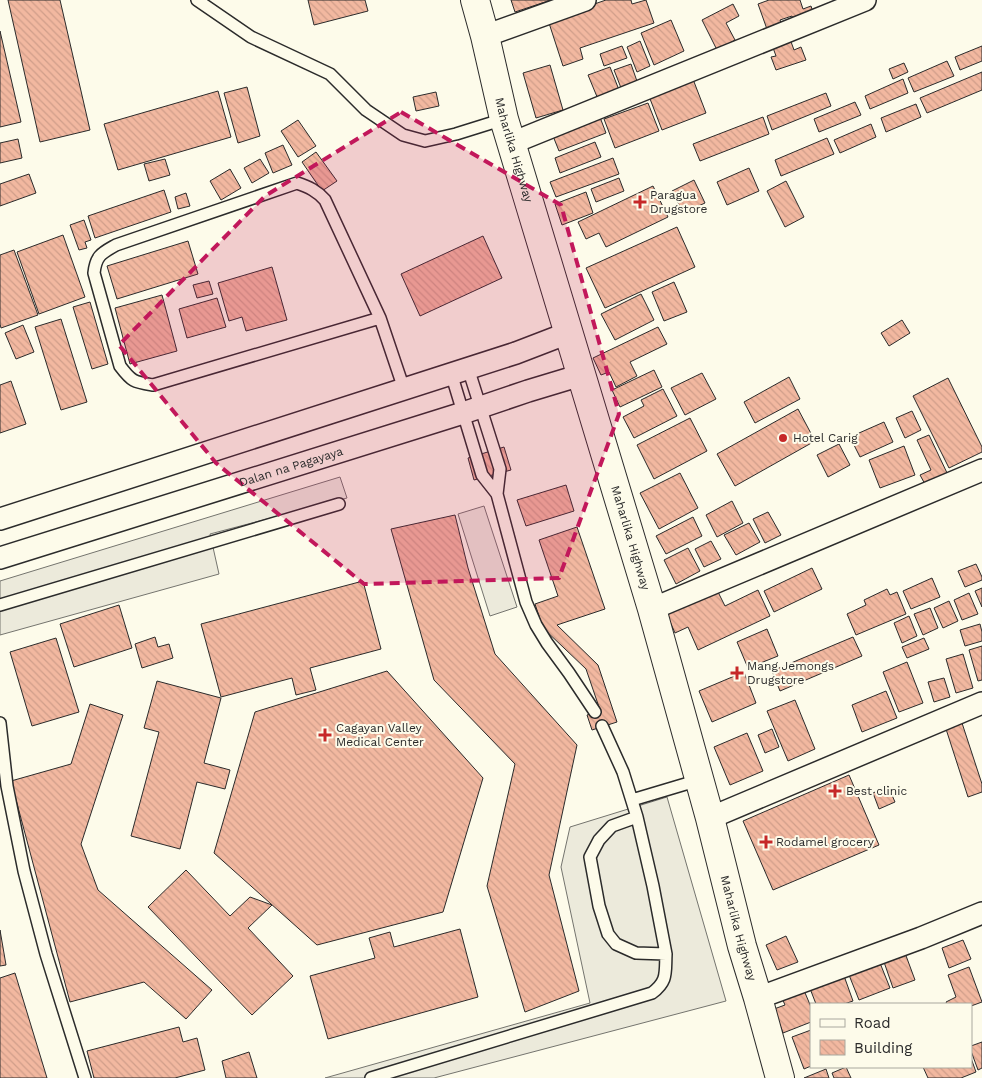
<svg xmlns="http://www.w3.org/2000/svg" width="982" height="1078" viewBox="0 0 982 1078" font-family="'Work Sans',sans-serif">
<defs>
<pattern id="building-back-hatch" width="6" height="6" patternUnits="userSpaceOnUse" patternTransform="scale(1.25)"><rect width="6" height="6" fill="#f2b8a0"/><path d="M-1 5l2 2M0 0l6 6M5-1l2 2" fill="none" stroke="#d09e8a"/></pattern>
</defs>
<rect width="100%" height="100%" fill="#fdfbea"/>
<!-- parking -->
<path fill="#eceadb" stroke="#74746e" d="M340,477L347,498L210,534L219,574L0,635V581Z
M484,506L517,607L490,616L458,514Z
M667,797L726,1001L434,1078H325L590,1003L561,867L570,827Z"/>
<!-- building -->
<path fill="url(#building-back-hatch)" stroke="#2b2b2b" d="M8,0H60L90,130L40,142Z
M308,0H365L368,11L314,25Z
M511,0H551L515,12Z
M606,0H631L632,4L646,0L654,23L580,48L583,59L563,66L548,20Z
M769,0H800L803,9L811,6L814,15L794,22L792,16L780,20L782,26L768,32L758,4Z
M733,4L739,16L726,23L735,40L717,50L702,20Z
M671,20L684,51L654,65L641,33Z
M0,31L21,122L0,127Z
M790,39L794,50L801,47L806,60L776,70L771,57L776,56L772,45Z
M640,41L650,66L637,72L627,47Z
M622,46L627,58L604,66L600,54Z
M982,46V61L960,70L955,57Z
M947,61L954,76L914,92L908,78Z
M904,63L908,72L893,79L889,69Z
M631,64L639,87L623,93L614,70Z
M550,65L563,110L536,118L523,73Z
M610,67L621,95L600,104L588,75Z
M982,72V90L927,113L920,98Z
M691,74L706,113L662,130L647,91Z
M903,79L908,93L870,109L865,96Z
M247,87L260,136L238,143L224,93Z
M218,91L231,137L118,170L104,124Z
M436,92L439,106L416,111L413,97Z
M826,93L831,106L772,130L767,116Z
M855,102L861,115L819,132L814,119Z
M648,103L659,131L615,148L604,119Z
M916,104L921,117L886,132L881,118Z
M598,112L606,133L559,151L553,136Z
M763,117L769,134L700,161L693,144Z
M298,120L316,146L298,157L281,131Z
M871,124L876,137L840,153L834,140Z
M827,138L834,154L781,176L775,160Z
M18,139L22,158L0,163V143Z
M595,142L601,157L560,173L555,158Z
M283,145L292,165L273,173L265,153Z
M316,152L337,181L322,191L302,162Z
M613,158L619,174L556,197L550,182Z
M165,159L170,175L149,181L144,164Z
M260,159L269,173L252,183L244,168Z
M749,168L759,191L727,205L717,182Z
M230,169L241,188L221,200L210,181Z
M29,174L36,193L0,206V184Z
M619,178L624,191L596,202L591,189Z
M694,180L705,203L683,213L672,191Z
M786,181L804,217L785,227L767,191Z
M653,186L668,217L606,247L599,233L586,239L578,222Z
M164,190L171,212L95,238L88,216Z
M586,192L593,213L562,225L555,204Z
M186,193L190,206L178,209L175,197Z
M84,220L91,240L85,242L87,248L79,250L70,225Z
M677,227L695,267L605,308L586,268Z
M63,235L85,297L39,314L17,252Z
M483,236L502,278L420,316L401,274Z
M188,241L198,274L117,299L107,266Z
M14,250L38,315L1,328L0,324V255Z
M272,267L287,320L246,331L242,317L229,321L218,283Z
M209,281L213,294L197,298L193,285Z
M674,282L687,312L664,321L652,292Z
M641,294L654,320L615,340L601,314Z
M162,295L177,351L130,364L115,308Z
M217,298L226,327L187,338L179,309Z
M90,302L108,364L92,369L73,307Z
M61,319L87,402L61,410L35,327Z
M902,320L910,333L889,346L881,333Z
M23,325L34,352L16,359L5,333Z
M658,327L667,344L630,362L637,376L616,387L609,372L601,375L593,358Z
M654,370L662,387L620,407L612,390Z
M702,373L716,399L685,415L671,388Z
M789,377L800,399L755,423L744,402Z
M948,378L982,447V452L949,468L913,396Z
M11,381L26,424L0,433V385Z
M663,389L677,416L634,438L623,417L644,406L641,400Z
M798,409L815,441L735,486L717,454Z
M912,411L921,430L905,438L896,418Z
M690,418L707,451L654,479L637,445Z
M884,422L893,442L860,457L850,437Z
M929,435L948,475L926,486L920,475L931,470L917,440Z
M839,444L850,465L828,477L817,455Z
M904,446L915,475L880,488L869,460Z
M504,447L511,470L474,480L468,458Z
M680,473L698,508L659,529L640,493Z
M566,485L574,511L526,526L517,500Z
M732,501L743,523L717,537L706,515Z
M768,512L781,535L765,543L753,519Z
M455,515L468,568L495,654L577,745L549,875L579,991L525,1012L487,886L515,764L434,680L391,529Z
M693,517L702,536L666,554L656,536Z
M749,523L760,542L736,555L724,535Z
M577,527L605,609L557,625L598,665L617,722L592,730L587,715L600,710L586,669L543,628L535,604L558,596L539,540Z
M711,541L721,559L704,567L695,549Z
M688,548L700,571L676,584L664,560Z
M976,564L982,577V580L965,587L958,571Z
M812,568L822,589L774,612L764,591Z
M932,578L940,597L911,609L903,591Z
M363,581L381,649L310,668L316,690L296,695L292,678L221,697L201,624Z
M714,584L725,606L758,590L770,616L698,650L688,627L675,633L664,608Z
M982,588V607L975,591Z
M887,589L890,595L897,592L906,614L856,635L847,614L866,605L864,600Z
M969,593L978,614L962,620L954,600Z
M949,601L958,621L943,628L934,608Z
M119,605L132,648L74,667L60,624Z
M930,608L938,628L923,635L914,614Z
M909,616L917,636L902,643L894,623Z
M980,624L982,632V641L965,646L960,630Z
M767,629L778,656L748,668L737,642Z
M155,637L158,647L169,644L173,658L142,668L135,644Z
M853,637L862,656L780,691L772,671Z
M56,638L79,712L32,726L10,652Z
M924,638L929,649L907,658L902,647Z
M982,646V680L978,681L969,650Z
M963,654L973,688L956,693L946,659Z
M907,662L923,703L899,712L883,672Z
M387,671L483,778L443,912L317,945L214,853L255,712Z
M744,672L756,703L712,722L699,691Z
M944,678L950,697L934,702L928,682Z
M157,681L221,698L204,763L230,770L225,789L197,782L180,849L131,836L159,732L144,728Z
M886,691L897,718L862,732L852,705Z
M795,700L815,749L788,761L767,711Z
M90,704L123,715L81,844L98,890L212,990L186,1019L144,982L70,1002L11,781L71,764Z
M962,723L982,784V792L968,797L946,729Z
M772,729L779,747L765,753L758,735Z
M747,733L763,771L730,785L714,747Z
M849,775L879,845L773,890L743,821Z
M888,786L895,802L879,809L873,793Z
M186,870L230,916L250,897L272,905L248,928L293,976L252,1015L148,907Z
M460,929L478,997L328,1039L310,976L375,958L369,938L390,932L394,947Z
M0,930L6,965L0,966Z
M786,936L798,962L777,970L766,945Z
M963,940L971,959L949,968L942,948Z
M905,953L915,980L893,988L884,962Z
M880,963L890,988L859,1000L849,975Z
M969,967L982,1002L971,1006V1004H947L946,1002L956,997L948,975Z
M15,973L47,1078H0V978Z
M843,973L853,1001L844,1004H816L809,986Z
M803,988L811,1007V1022L783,1033L774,1009L785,1005L781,996Z
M179,1027L183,1042L197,1038L205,1070L175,1078H94L87,1051Z
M811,1030V1066L804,1069L792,1037Z
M982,1042V1068L978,1070L971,1051V1046Z
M249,1052L257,1078H226L222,1061Z
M971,1058L976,1072L961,1078H928L923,1067H971Z
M846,1067L851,1078H834L832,1073Z
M826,1069L829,1078H804Z"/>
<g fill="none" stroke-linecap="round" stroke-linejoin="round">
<!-- lane casing -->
<g stroke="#2b2b2b" stroke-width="14">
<path id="lane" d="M197,0L251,37L330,74L366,110L403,135L425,141L456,134L504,119
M380,318L153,385C134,382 132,382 120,366L94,273C96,255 102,253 116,245L297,183C309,187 317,191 325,200L380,318L404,389
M468,368L500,469L497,494
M451,373L482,475L497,494L526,602L536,625L547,643L569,673L595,712
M0,605L339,504
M0,723L7,786L24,871L46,954L85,1078
M602,726L623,772L637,817L653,886L666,954L636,953L616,944L608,934L599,906L590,857L599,840L612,826L637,817
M632,800L699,780
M371,1078L652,993C668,981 665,973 666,954"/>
</g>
<!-- street casing -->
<g stroke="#2b2b2b" stroke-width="24">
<g id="street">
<path d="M485,36L585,0"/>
<path d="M512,143L865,0"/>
<path d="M0,519L516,353L568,333"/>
<path id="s1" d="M0,558L463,413L528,391L581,375"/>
<path d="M652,609L982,470"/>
<path d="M710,818L982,703"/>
<path d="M758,998L921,938L982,913"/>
</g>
</g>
<!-- highway casing -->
<g stroke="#2b2b2b" stroke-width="30">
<g id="highway">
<path id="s2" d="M475,0L485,36L504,119L652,609L710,818L742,946L758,998L780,1078"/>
</g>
</g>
<!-- lane -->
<use href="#lane" stroke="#fdfbea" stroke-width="11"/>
<!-- street -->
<use href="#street" stroke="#fdfbea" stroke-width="21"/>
<!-- highway -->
<use href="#highway" stroke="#fdfbea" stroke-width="28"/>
</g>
<!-- marked area -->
<path fill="#c2185b" fill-opacity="0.2" stroke="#c2185b" stroke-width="4" stroke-dasharray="10 6" stroke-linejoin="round" d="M401,112L561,205L619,414L559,578L364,584L216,463L119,345L265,196Z"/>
<!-- markers -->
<g fill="#c62828" stroke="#fdfbea" stroke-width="2">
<path d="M637.5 194.5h5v5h5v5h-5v5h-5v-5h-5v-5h5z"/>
<circle cx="783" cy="438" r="5"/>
<path d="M734.5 665.5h5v5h5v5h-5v5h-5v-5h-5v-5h5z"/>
<path d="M322.5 727.5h5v5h5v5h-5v5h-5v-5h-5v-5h5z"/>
<path d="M832.5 783.5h5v5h5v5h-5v5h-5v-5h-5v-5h5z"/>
<path d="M763.5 834.5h5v5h5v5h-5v5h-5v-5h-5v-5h5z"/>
</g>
<g text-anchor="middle" stroke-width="4" stroke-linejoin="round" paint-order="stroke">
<!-- street labels -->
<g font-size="12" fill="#2b2b2b" stroke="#fdfbea">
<text dy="4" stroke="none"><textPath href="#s2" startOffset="155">Maharlika Highway</textPath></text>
<text dy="4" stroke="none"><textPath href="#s1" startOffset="305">Dalan na Pagayaya</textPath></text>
<text dy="4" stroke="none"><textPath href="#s2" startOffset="560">Maharlika Highway</textPath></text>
<text dy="4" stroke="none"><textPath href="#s2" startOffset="965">Maharlika Highway</textPath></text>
</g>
<!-- poi labels -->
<g font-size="12" fill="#2b2b2b" stroke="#fdfbea" text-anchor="start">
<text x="650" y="199">Paragua<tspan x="650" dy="14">Drugstore</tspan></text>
<text x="793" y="442">Hotel Carig</text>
<text x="747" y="670">Mang Jemongs<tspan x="747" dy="14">Drugstore</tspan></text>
<text x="336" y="732">Cagayan Valley<tspan x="336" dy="14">Medical Center</tspan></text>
<text x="846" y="795">Best clinic</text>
<text x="776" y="846">Rodamel grocery</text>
</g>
</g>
<!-- legend -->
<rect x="810" y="1003" width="162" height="65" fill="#fdfbea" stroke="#a9a89e"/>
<rect x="820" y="1019" width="25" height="8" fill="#fdfbea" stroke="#a9a89e"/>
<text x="854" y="1028" font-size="15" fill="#2b2b2b">Road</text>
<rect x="820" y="1040" width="25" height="15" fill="url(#building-back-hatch)" stroke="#a9a89e"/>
<text x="854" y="1053" font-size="15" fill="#2b2b2b">Building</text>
</svg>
